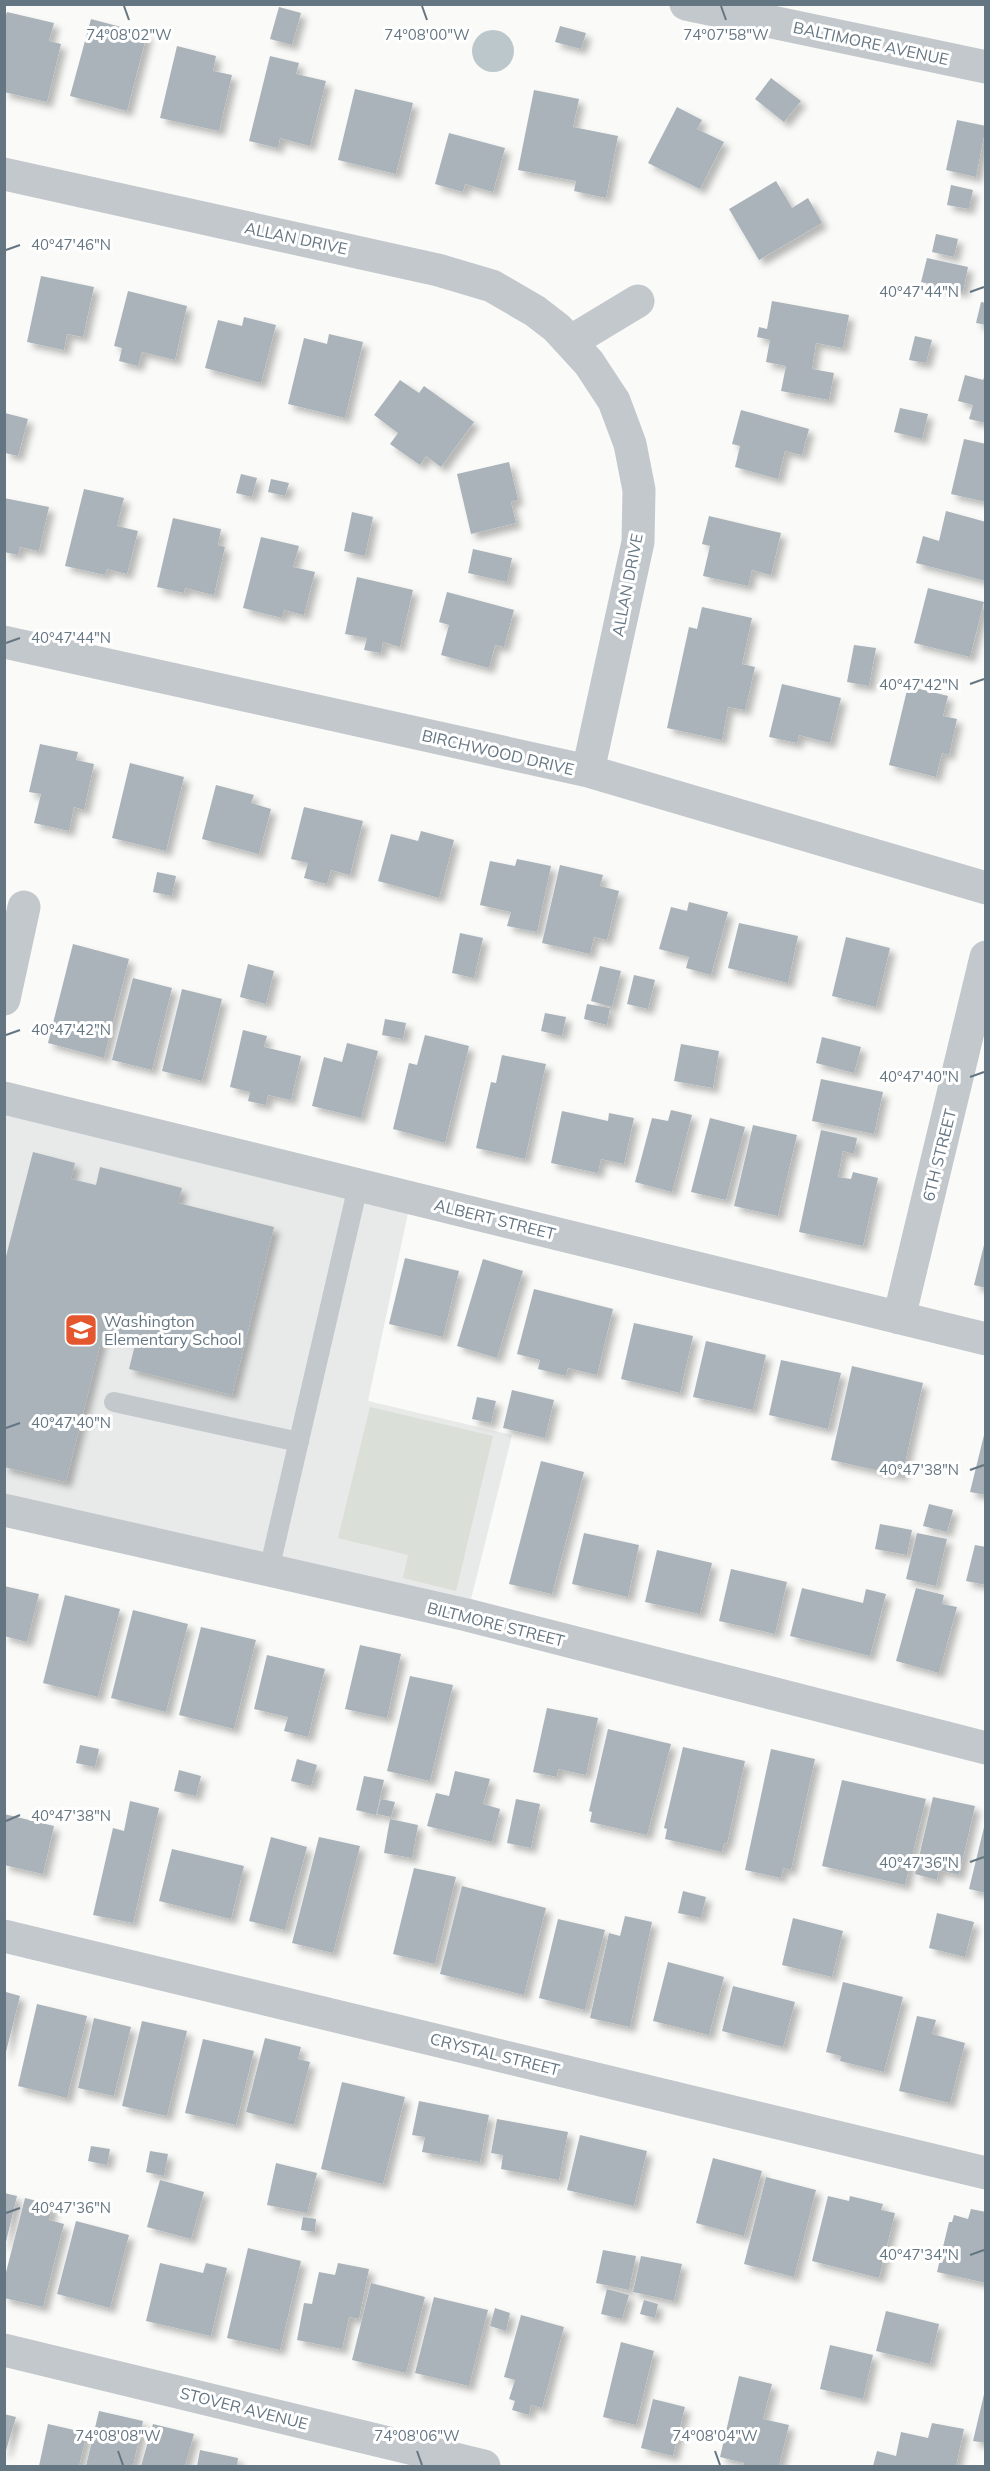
<svg xmlns="http://www.w3.org/2000/svg" width="990" height="2471" viewBox="0 0 990 2471" font-family="Mulish,sans-serif">
<defs>
<filter id="shadow"><feDropShadow dx="5.5" dy="5.5" stdDeviation="3" flood-color="#0004"/></filter>
</defs>
<rect width="100%" height="100%" fill="#fafaf8"/>
<!-- built -->
<path fill="#e8e9e9" d="M5,1098L411,1199L368,1401L512,1435L467,1615L5,1510Z"/>
<!-- green -->
<path fill="#dadfd7" d="M370,1407L493,1436L456,1591L403,1578L408,1555L338,1538Z"/>
<!-- water -->
<path fill="#bbc7cb" d="M472 51a21 21 0 1 1 42 0a21 21 0 1 1-42 0Z"/>
<!-- building -->
<path fill="#aab3b9" filter="url(#shadow)" d="M279,7L301,13L292,45L270,39Z
M7,12L54,23L49,41L61,44L47,102L4,92V20Z
M91,19L147,34L127,111L70,96Z
M560,26L586,33L581,49L555,42Z
M177,46L216,56L213,71L232,75L219,131L160,118Z
M270,56L299,63L296,74L326,81L310,146L280,138L278,148L249,141Z
M771,78L801,101L784,122L755,99Z
M355,89L413,103L396,174L338,160Z
M534,90L579,99L573,127L618,136L606,198L574,191L576,181L518,170Z
M677,107L702,120L697,129L724,142L700,189L648,163Z
M957,120L986,126L976,177L946,170Z
M449,133L505,148L493,192L465,184L463,192L435,184Z
M776,181L792,208L808,198L822,223L759,260L729,209Z
M951,185L973,190L969,209L947,205Z
M936,234L958,239L954,257L932,252Z
M927,258L968,267L963,292L921,282Z
M41,276L94,287L83,337L67,334L64,350L27,342Z
M128,291L187,306L175,360L142,352L138,366L119,361L122,348L114,346Z
M772,301L849,315L843,348L816,343L812,369L834,373L829,400L781,391L786,366L766,362L770,340L757,337L759,327L767,329Z
M981,302L986,303V325L976,323Z
M244,317L276,325L261,383L205,368L218,320L242,326Z
M329,334L363,342L345,418L288,404L304,338L327,344Z
M915,336L932,340L926,363L909,360Z
M986,373V423L969,419L973,405L958,401L965,375L983,380Z
M400,380L419,393L424,386L474,422L441,467L426,456L420,465L390,444L398,433L374,415Z
M900,408L928,414L922,439L894,432Z
M741,410L809,429L802,455L785,451L778,479L735,467L740,446L732,444Z
M5,413L28,419L18,456L5,453Z
M964,439L986,444V502L951,494Z
M509,462L518,500L511,502L516,523L471,534L457,474Z
M241,474L257,478L252,497L236,493Z
M271,479L289,483L285,496L268,492Z
M84,489L124,498L117,526L138,531L127,574L107,569L105,575L65,566Z
M4,498L49,507L39,551L20,547L18,555L4,552Z
M946,511L986,522V581L916,563L923,536L939,541Z
M352,512L373,517L365,556L344,551Z
M709,516L781,533L771,575L752,570L748,586L703,576L710,546L702,544Z
M173,518L221,529L218,545L225,547L214,595L185,588L184,593L157,587Z
M261,537L299,546L293,567L315,572L304,615L284,610L282,618L243,608Z
M473,549L512,558L507,582L468,573Z
M357,577L413,590L400,647L383,642L381,653L364,650L367,638L345,634Z
M928,588L984,602L970,657L914,643Z
M447,592L514,610L504,647L495,645L489,668L441,655L449,625L439,622Z
M702,607L752,618L742,664L755,667L745,710L728,707L722,740L667,728L689,627L697,629Z
M854,645L876,648L869,686L847,682Z
M782,684L841,698L830,743L799,735L797,743L769,737Z
M908,686L948,696L943,716L957,719L949,755L942,753L936,777L889,765Z
M40,744L78,752L76,760L94,764L84,810L74,807L69,831L34,823L41,794L29,792Z
M130,763L184,777L166,851L112,838Z
M216,785L254,795L251,803L271,809L259,854L202,839Z
M304,807L363,821L350,875L331,870L327,884L304,878L308,863L291,859Z
M421,831L454,840L439,898L378,881L391,834L418,841Z
M517,859L551,866L537,932L507,926L511,912L480,905L490,861L515,866Z
M560,865L603,875L600,886L619,891L607,940L594,937L590,954L542,943Z
M157,872L176,876L172,896L153,892Z
M689,902L728,912L711,975L686,968L689,957L659,949L671,907L687,911Z
M739,923L798,936L788,983L728,968Z
M460,933L483,938L474,978L452,973Z
M846,937L890,948L876,1007L832,996Z
M73,944L129,959L104,1058L48,1043Z
M248,964L274,971L266,1004L240,997Z
M600,966L621,971L612,1007L591,1001Z
M634,975L655,980L648,1009L627,1004Z
M133,978L172,988L152,1070L112,1060Z
M182,989L222,999L202,1081L162,1071Z
M587,1004L610,1008L607,1025L584,1019Z
M545,1013L566,1017L562,1036L541,1031Z
M385,1019L406,1023L403,1039L382,1035Z
M243,1030L267,1036L264,1047L301,1056L291,1100L268,1095L266,1105L248,1101L250,1092L230,1087Z
M425,1035L469,1046L445,1143L393,1129L409,1063L417,1065Z
M822,1037L861,1047L854,1073L816,1063Z
M347,1043L378,1051L361,1118L312,1106L324,1057L342,1062Z
M681,1044L719,1051L713,1088L674,1081Z
M502,1055L546,1064L525,1159L476,1148L491,1082L496,1083Z
M821,1079L883,1092L874,1134L812,1121Z
M671,1110L692,1115L672,1192L635,1182L652,1118L668,1121Z
M562,1111L608,1121L609,1113L634,1118L624,1164L601,1159L598,1173L551,1163Z
M710,1118L745,1127L726,1200L691,1192Z
M753,1125L797,1135L778,1216L734,1206Z
M821,1130L857,1138L854,1154L843,1151L838,1177L851,1179L853,1172L878,1178L863,1246L799,1232Z
M33,1152L75,1163L71,1179L96,1185L100,1167L182,1188L178,1203L274,1227L232,1395L129,1369L136,1341L103,1333L66,1482L4,1467V1264Z
M985,1241H986V1288L974,1285Z
M405,1258L459,1271L443,1337L389,1324Z
M483,1259L523,1271L497,1358L457,1346Z
M534,1289L613,1309L597,1375L568,1368L566,1376L538,1369L540,1360L517,1354Z
M634,1323L693,1336L680,1393L621,1379Z
M706,1341L766,1355L753,1410L693,1397Z
M781,1360L841,1373L828,1429L769,1415Z
M852,1366L923,1383L902,1476L831,1460Z
M512,1390L554,1400L545,1438L503,1428Z
M477,1397L496,1401L491,1423L472,1419Z
M985,1431L986,1432V1495L970,1492Z
M541,1461L584,1472L552,1594L509,1584Z
M929,1504L953,1510L947,1532L923,1526Z
M880,1524L912,1530L907,1555L875,1549Z
M584,1533L639,1545L628,1597L572,1584Z
M917,1533L947,1539L936,1586L906,1579Z
M975,1545L986,1547V1585L966,1581Z
M657,1550L712,1563L700,1614L645,1602Z
M731,1569L787,1582L775,1634L719,1621Z
M4,1586L39,1594L27,1642L4,1636Z
M802,1588L863,1603L866,1589L886,1594L870,1656L790,1636Z
M916,1588L944,1595L942,1604L957,1607L939,1673L896,1661Z
M65,1595L120,1609L98,1697L43,1683Z
M133,1610L188,1624L166,1712L111,1698Z
M201,1627L256,1640L234,1729L179,1715Z
M360,1645L401,1654L387,1718L345,1709Z
M267,1655L325,1669L308,1737L284,1731L288,1717L254,1709Z
M410,1676L453,1685L430,1781L387,1771Z
M547,1708L598,1718L586,1775L558,1769L557,1777L533,1772Z
M608,1729L671,1744L647,1835L590,1822L592,1812L589,1811Z
M80,1745L99,1749L95,1767L76,1763Z
M683,1747L745,1761L727,1844L724,1843L722,1852L665,1839L667,1829L664,1828Z
M771,1749L815,1759L791,1870L783,1868L781,1878L745,1870Z
M297,1759L317,1765L311,1786L291,1781Z
M179,1770L201,1776L196,1796L174,1791Z
M455,1771L490,1779L483,1804L500,1809L492,1842L427,1826L436,1793L449,1796Z
M364,1776L384,1780L376,1815L356,1810Z
M842,1780L926,1799L905,1885L822,1866Z
M933,1797L975,1806L959,1875L939,1870L937,1880L915,1874Z
M381,1799L395,1802L391,1817L377,1814Z
M516,1799L540,1804L531,1848L507,1843Z
M130,1801L159,1808L133,1923L93,1915L113,1828L124,1831Z
M4,1814L54,1826L43,1874L4,1865Z
M390,1819L418,1825L412,1858L384,1853Z
M985,1823H986V1893L969,1889Z
M271,1837L307,1847L285,1930L249,1921Z
M319,1837L360,1846L333,1953L292,1943Z
M172,1849L244,1866L231,1919L159,1901Z
M414,1868L456,1877L435,1964L393,1954Z
M462,1886L546,1908L524,1995L440,1974Z
M683,1891L706,1897L701,1918L678,1913Z
M937,1913L974,1922L965,1957L929,1948Z
M625,1916L652,1922L630,2027L590,2018L609,1933L620,1936Z
M793,1918L843,1931L832,1977L782,1965Z
M558,1919L605,1930L585,2010L539,1998Z
M668,1962L724,1977L709,2035L653,2021Z
M843,1982L903,1997L884,2072L840,2061L841,2056L826,2052Z
M733,1986L795,2002L783,2047L722,2031Z
M6,1992L20,1996L5,2056L4,1999Z
M37,2004L87,2016L67,2098L18,2086Z
M917,2016L936,2020L932,2034L965,2043L950,2103L899,2091Z
M94,2018L131,2027L114,2096L78,2088Z
M142,2021L187,2031L167,2116L122,2106Z
M265,2038L301,2047L298,2059L310,2062L294,2125L246,2112Z
M203,2039L254,2051L236,2125L185,2113Z
M342,2082L405,2097L383,2184L321,2169Z
M419,2101L489,2115L480,2162L422,2152L425,2137L412,2135Z
M497,2119L568,2132L559,2180L501,2169L503,2155L491,2153Z
M580,2135L647,2151L634,2206L567,2190Z
M91,2146L110,2149L107,2165L88,2161Z
M150,2151L168,2154L164,2176L146,2172Z
M713,2158L762,2171L744,2236L696,2223Z
M276,2163L317,2173L307,2213L267,2205Z
M766,2177L816,2190L794,2277L744,2264Z
M160,2180L204,2192L191,2239L147,2227Z
M4,2193L17,2196L5,2246H4Z
M828,2196L849,2201L850,2196L883,2204L881,2210L895,2213L879,2278L812,2261Z
M25,2198L53,2205L49,2220L64,2224L43,2307L4,2298V2280Z
M971,2209L986,2212V2283L937,2272L949,2222H952L954,2215L968,2219Z
M303,2217L316,2219L315,2232L301,2230Z
M76,2221L129,2235L110,2308L57,2294Z
M248,2248L301,2261L280,2350L227,2338Z
M603,2250L636,2256L629,2290L596,2283Z
M641,2256L682,2264L674,2301L633,2292Z
M160,2263L203,2273L206,2263L227,2268L211,2336L146,2321Z
M338,2263L369,2269L359,2319L349,2317L342,2349L297,2340L304,2303L312,2304L319,2272L335,2275Z
M371,2283L425,2297L406,2373L352,2360Z
M607,2289L629,2295L622,2319L601,2314Z
M434,2297L488,2310L469,2386L415,2373Z
M644,2300L658,2304L655,2318L640,2314Z
M495,2308L510,2313L506,2331L490,2326Z
M886,2311L939,2324L930,2364L876,2351Z
M521,2315L564,2327L542,2408L531,2405L529,2415L512,2410L515,2401L509,2399L515,2380L504,2377Z
M621,2342L654,2351L636,2425L603,2417Z
M830,2345L873,2355L863,2399L820,2389Z
M739,2376L772,2384L763,2419L789,2425L779,2466H743L744,2463L720,2457Z
M985,2390H986V2443L973,2441Z
M653,2399L685,2407L673,2456L641,2448Z
M99,2411L143,2421L133,2466H86Z
M4,2414L16,2417L5,2454H4Z
M932,2423L964,2429L956,2466H873L877,2451L896,2456L901,2432L928,2438Z
M48,2424L87,2433L79,2466H39Z
M153,2424L194,2434L185,2466H141Z
M200,2450L238,2458L237,2466H197Z"/>
<g fill="none" stroke-linecap="round" stroke-linejoin="round">
<!-- lane -->
<path stroke="#c3c8cc" stroke-width="20" d="M114,1402L299,1442
M269,1570L358,1186"/>
<!-- street -->
<path stroke="#c3c8cc" stroke-width="33" d="M686,4L986,67
M4,174L438,270L492,286L535,311L557,328L589,363L614,401L630,444L639,490L638,542L588,771
M570,342L638,301
M4,642L588,771L986,888
M4,999L24,907
M4,1098L986,1339
M899,1318L986,957
M4,1510L467,1615L986,1748
M4,1936L986,2173
M4,2350L484,2466"/>
</g>
<!-- ticks -->
<path fill="none" stroke="#657683" stroke-width="2" d="M124,6L129,20M422,6L427,20M721,6L726,20M6,250L20,245M970,292L984,287M6,643L20,638M970,684L984,679M6,1035L20,1030M970,1077L984,1072M6,1428L20,1423M970,1470L984,1465M6,1821L20,1815M970,1862L984,1857M6,2213L20,2208M970,2255L984,2250M118,2451L123,2465M417,2451L422,2465M715,2451L720,2465"/>
<!-- icons -->
<defs>
<g id="school-square" transform="scale(1.725)"><rect x="-9" y="-9" width="18" height="18" rx="4" fill="#e4572e" stroke="#fff"/><path d="M0-5L7-2L0 1L-7-2ZM-4 1L0 2.5L4 1V4Q0 6-4 4Z" fill="#fff"/></g>
</defs>
<g fill-rule="evenodd">
<use href="#school-square" x="81" y="1330"/>
</g>
<g text-anchor="middle" stroke-width="6" stroke-linejoin="round" paint-order="stroke">
<!-- street labels -->
<g font-size="16" fill="#657683" stroke="#fff">
<text transform="translate(871 43) rotate(12)" y="6">BALTIMORE AVENUE</text>
<text transform="translate(296 238) rotate(12)" y="6">ALLAN DRIVE</text>
<text transform="translate(627 585) rotate(-79)" y="6">ALLAN DRIVE</text>
<text transform="translate(498 752) rotate(13)" y="6">BIRCHWOOD DRIVE</text>
<text transform="translate(939 1155) rotate(-76)" y="6">6TH STREET</text>
<text transform="translate(495 1219) rotate(14)" y="6">ALBERT STREET</text>
<text transform="translate(496 1624) rotate(14)" y="6">BILTMORE STREET</text>
<text transform="translate(495 2054) rotate(14)" y="6">CRYSTAL STREET</text>
<text transform="translate(244 2408) rotate(14)" y="6">STOVER AVENUE</text>
</g>
<!-- poi labels -->
<g font-size="16" fill="#657683" stroke="#fff" text-anchor="start">
<text x="104" y="1327">Washington<tspan x="104" dy="18">Elementary School</tspan></text>
</g>
</g>
<g font-size="15" text-anchor="middle" fill="#657683" stroke="#fff" stroke-width="6" stroke-linejoin="round" paint-order="stroke">
<text x="726" y="40">74°07'58"W</text>
<text x="129" y="40">74°08'02"W</text>
<text x="427" y="40">74°08'00"W</text>
<text x="71" y="250">40°47'46"N</text>
<text x="919" y="297">40°47'44"N</text>
<text x="71" y="643">40°47'44"N</text>
<text x="919" y="690">40°47'42"N</text>
<text x="71" y="1035">40°47'42"N</text>
<text x="919" y="1082">40°47'40"N</text>
<text x="71" y="1428">40°47'40"N</text>
<text x="919" y="1475">40°47'38"N</text>
<text x="71" y="1821">40°47'38"N</text>
<text x="919" y="1868">40°47'36"N</text>
<text x="71" y="2213">40°47'36"N</text>
<text x="919" y="2260">40°47'34"N</text>
<text x="118" y="2441">74°08'08"W</text>
<text x="417" y="2441">74°08'06"W</text>
<text x="715" y="2441">74°08'04"W</text>
</g>
<!-- border -->
<rect width="990" height="2471" fill="none" stroke="#657683" stroke-width="12"/>
</svg>
